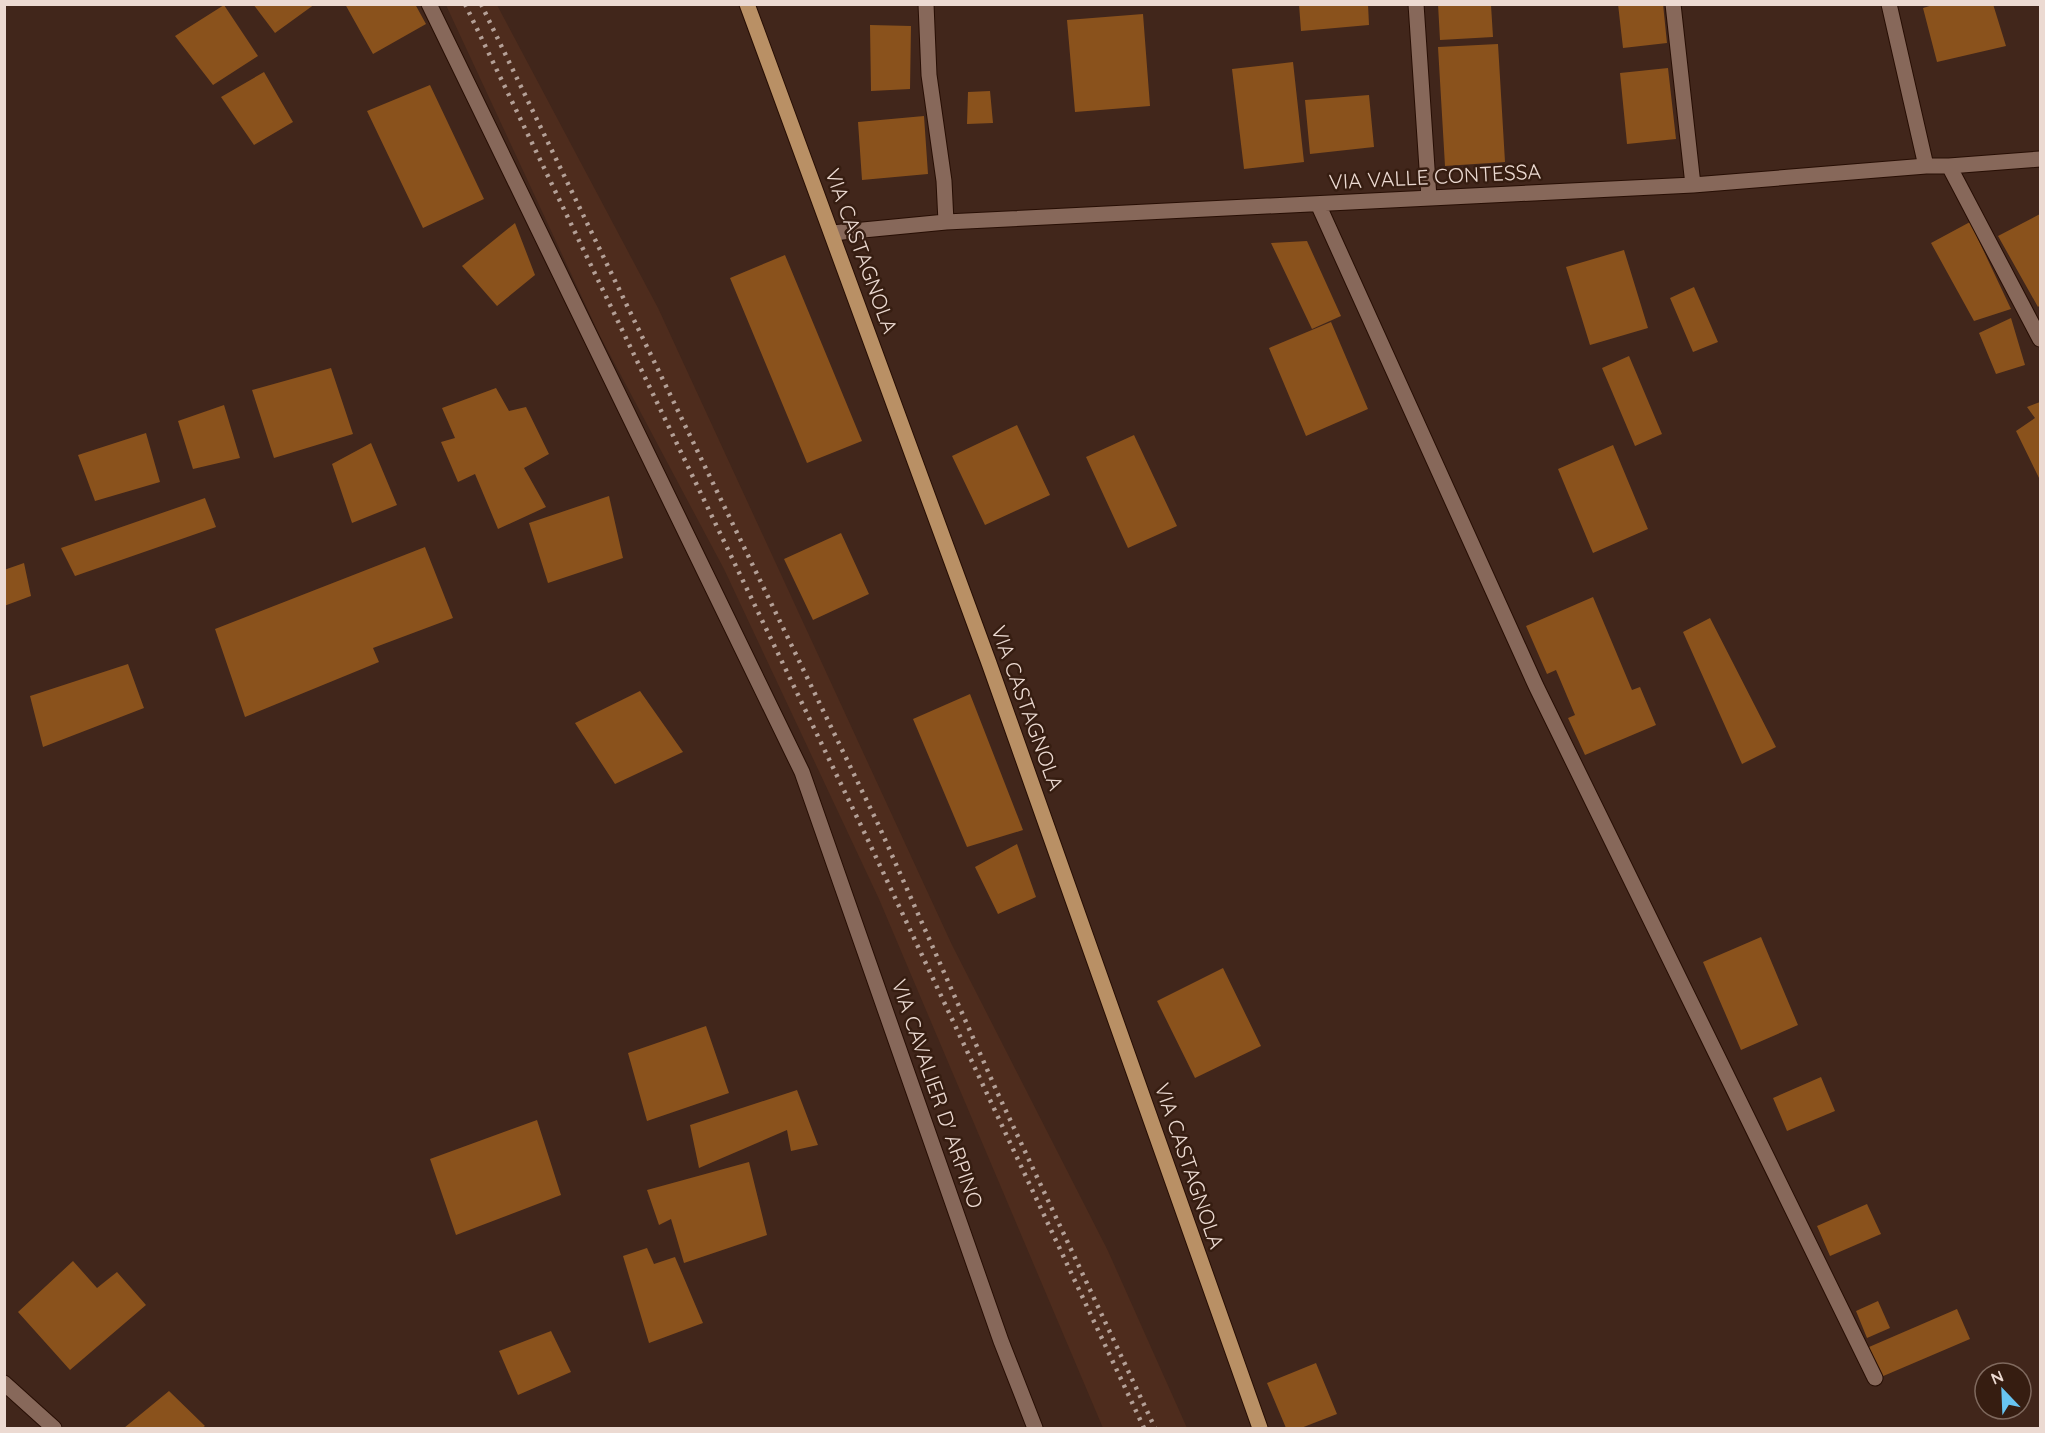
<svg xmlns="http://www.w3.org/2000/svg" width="2045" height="1433" viewBox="0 0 2045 1433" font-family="Quicksand,sans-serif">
<rect width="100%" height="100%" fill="#41261b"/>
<!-- built -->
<path fill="#4e2c1d" d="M446,5H497L658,308L952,945L1108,1251L1187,1428H1103L879,899L724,569L600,336Z"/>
<!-- building -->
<path fill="#8a521c" d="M253,4H315L275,33Z
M345,4H415L426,24L373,54Z
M1299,4H1368L1369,25L1301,31Z
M1438,4L1491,5L1493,37L1440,40Z
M1618,4H1663L1667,43L1623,48Z
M1936,4H1993L2006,46L1937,62L1923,8Z
M224,5L258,56L213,85L175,36Z
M1143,14L1150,106L1075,112L1067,20Z
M870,25L911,26L910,89L871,91Z
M1498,44L1505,162L1445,166L1438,47Z
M1293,62L1304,162L1244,169L1232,69Z
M1668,68L1676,139L1627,144L1620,73Z
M264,72L293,122L254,145L221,97Z
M430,85L484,199L423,228L367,111Z
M990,91L993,123L967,124L968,92Z
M1369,95L1374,147L1310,154L1305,100Z
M924,116L928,174L862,180L858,122Z
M2040,214V305L2038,307L1998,236Z
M1970,222L2011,309L1974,321L1931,243Z
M515,223L535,275L497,306L462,266Z
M1307,241L1341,316L1312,329L1271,243Z
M1624,250L1648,328L1590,345L1566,267Z
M785,255L862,441L807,463L730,278Z
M1694,287L1718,342L1693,352L1670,298Z
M2011,318L2025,365L1996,374L1979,333Z
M1331,322L1368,409L1306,436L1269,348Z
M1629,356L1662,434L1635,446L1602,368Z
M331,368L353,434L274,458L252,390Z
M496,388L509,411L526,407L549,454L524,468L546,507L498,529L475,474L458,482L441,442L455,438L442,408Z
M2040,402V480L2016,431L2035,418L2027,407Z
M224,405L240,458L193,469L178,421Z
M1017,425L1050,495L985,525L952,456Z
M146,433L160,482L95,501L78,455Z
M1134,435L1177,526L1128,548L1086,457Z
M371,443L397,505L352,523L332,464Z
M1613,445L1648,529L1593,553L1558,469Z
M609,496L623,558L548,583L529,523Z
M205,498L216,527L75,576L61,548Z
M841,533L869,594L813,620L784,559Z
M425,547L453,618L373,648L379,662L245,717L215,629Z
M24,563L31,596L4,606V570Z
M1593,597L1632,690L1640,687L1656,725L1585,755L1568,718L1575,715L1556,670L1547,674L1526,626Z
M1710,618L1776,747L1742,764L1683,632Z
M128,664L144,708L43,747L30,696Z
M640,691L683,752L615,784L575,723Z
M970,694L1023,830L967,847L913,719Z
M1017,844L1036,897L998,914L975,867Z
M1761,937L1798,1025L1741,1050L1703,962Z
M1223,968L1261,1046L1195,1078L1157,1001Z
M706,1026L729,1093L647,1121L628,1053Z
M1821,1077L1835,1111L1787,1131L1773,1098Z
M797,1090L818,1145L791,1151L787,1130L699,1168L690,1125Z
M537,1120L561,1195L456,1235L430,1159Z
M749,1162L767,1235L684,1263L671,1219L659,1225L647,1190Z
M1867,1204L1881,1234L1830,1256L1817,1226Z
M647,1248L654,1264L675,1257L703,1323L649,1343L623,1256Z
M73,1261L97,1288L117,1272L146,1305L70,1370L18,1312Z
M1878,1301L1890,1328L1867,1338L1856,1311Z
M1957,1309L1970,1339L1881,1377L1869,1347Z
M551,1331L571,1372L518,1395L499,1351Z
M1316,1363L1337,1414L1301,1428H1286L1267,1383Z
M169,1391L205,1426L202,1428H124Z"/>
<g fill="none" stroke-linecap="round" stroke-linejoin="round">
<!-- minor casing -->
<g stroke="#270e04" stroke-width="17">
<path id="minor" d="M429,4L802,772L1001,1341L1035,1428
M926,4L929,75L944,181L946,222
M1416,4L1429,198
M1673,4L1693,185
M1889,4L1926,166
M1949,166L2040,339
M1318,204L1536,686L1875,1378
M832,233L946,222L1693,185L1926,166H1949L2040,159
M4,1383L54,1428"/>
</g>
<!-- major casing -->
<g stroke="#270e04" stroke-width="17">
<path id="major" d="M747,4L989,663L1260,1428"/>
</g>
<!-- minor -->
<use href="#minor" stroke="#87685a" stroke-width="15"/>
<!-- major -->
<use href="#major" stroke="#b99065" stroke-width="15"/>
<!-- rail -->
<path stroke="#b4a097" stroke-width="4.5" stroke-dasharray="3 6" stroke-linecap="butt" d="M465,4L867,838L1144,1428
M481,4L879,826L998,1094L1155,1428"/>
</g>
<g text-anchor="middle" stroke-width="5" stroke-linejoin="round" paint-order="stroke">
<!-- street labels -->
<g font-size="21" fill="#ecdad2" stroke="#361d11">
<text transform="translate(1435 177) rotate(-3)" y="7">VIA VALLE CONTESSA</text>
<text transform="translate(861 251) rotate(70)" y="7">VIA CASTAGNOLA</text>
<text transform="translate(1027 708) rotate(70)" y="7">VIA CASTAGNOLA</text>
<text transform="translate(937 1094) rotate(71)" y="7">VIA CAVALIER D' ARPINO</text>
<text transform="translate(1189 1166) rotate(71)" y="7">VIA CASTAGNOLA</text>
</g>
</g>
<!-- border -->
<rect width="2045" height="1433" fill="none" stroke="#ecdad2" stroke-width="12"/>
<!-- north arrow -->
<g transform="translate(2003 1391) rotate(337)"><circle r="28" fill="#361d11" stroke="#7f695e" stroke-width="1.5"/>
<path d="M0-4.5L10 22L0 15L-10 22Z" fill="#68c4f0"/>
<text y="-9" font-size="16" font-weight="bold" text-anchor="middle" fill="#ecdad2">N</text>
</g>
</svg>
